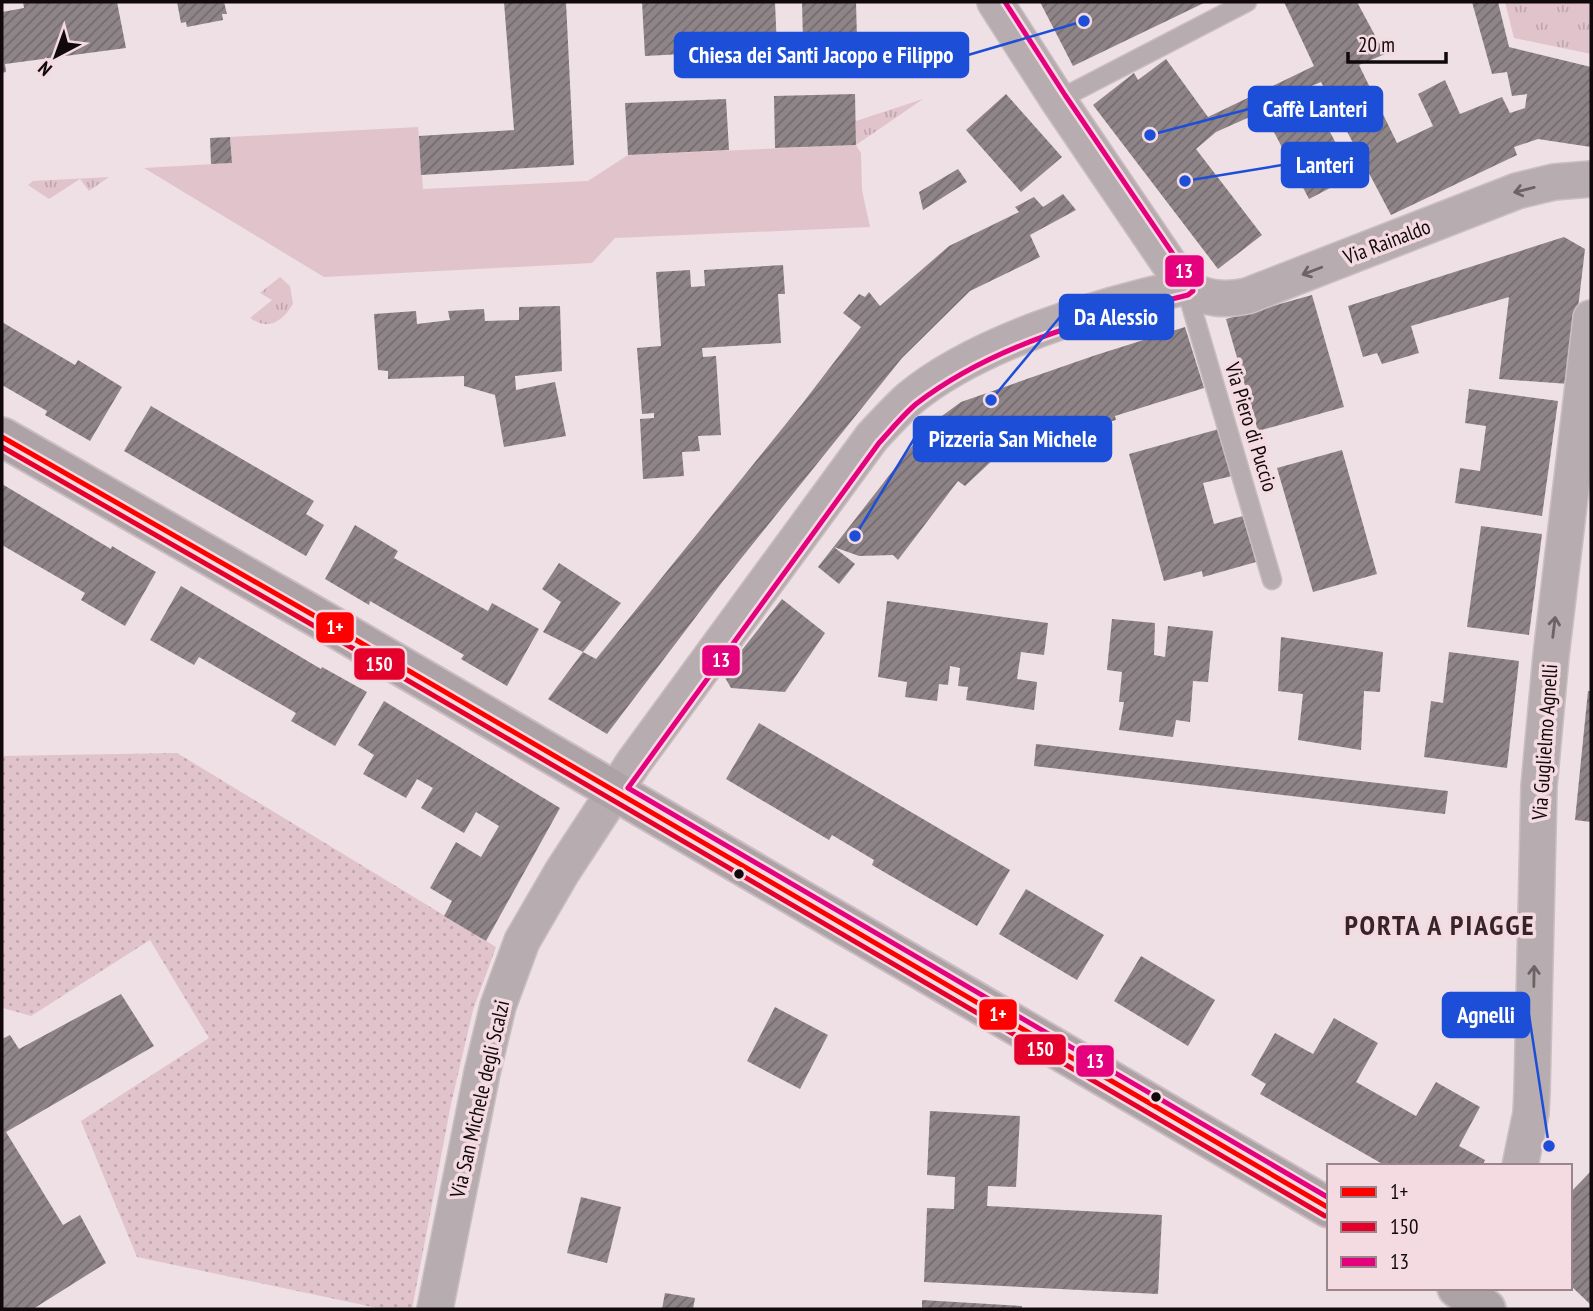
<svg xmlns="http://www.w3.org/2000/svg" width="1593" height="1311" viewBox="0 0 1593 1311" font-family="'PT Sans Narrow',sans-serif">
<defs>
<pattern id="grass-tufts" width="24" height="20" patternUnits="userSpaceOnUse" patternTransform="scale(1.75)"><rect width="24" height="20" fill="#e1c3cc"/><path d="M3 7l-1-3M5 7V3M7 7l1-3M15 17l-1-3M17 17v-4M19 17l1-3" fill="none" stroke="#c0a6ae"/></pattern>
<pattern id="garden-dots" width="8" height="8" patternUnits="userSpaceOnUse" patternTransform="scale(1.75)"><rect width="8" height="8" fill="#e1c3cc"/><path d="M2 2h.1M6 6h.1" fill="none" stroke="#c0a6ae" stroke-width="1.8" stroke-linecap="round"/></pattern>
<pattern id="building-hatch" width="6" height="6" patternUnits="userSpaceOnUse" patternTransform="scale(1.75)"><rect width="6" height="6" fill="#8f8588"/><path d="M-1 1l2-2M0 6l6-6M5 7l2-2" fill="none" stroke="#736b6d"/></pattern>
</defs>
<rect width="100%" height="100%" fill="#eee0e4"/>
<!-- grass -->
<path fill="url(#grass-tufts)" d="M1505,2H1591V54L1514,38Z
M923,99L856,145V121Z
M109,177L89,191L80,179L49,199L28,185L33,181Z
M280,277L290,286L293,304C282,322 268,331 250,318L272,300L260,293Z"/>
<!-- park -->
<path fill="#e1c3cc" d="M418,127L423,189L588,181L628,155L856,145L861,153L862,190L870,227L615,238L592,263L324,277L144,168L232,163L230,137Z"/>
<!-- garden -->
<path fill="url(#garden-dots)" d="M177,753L496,947L473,1010L451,1104L412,1309H382L137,1257L81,1121L209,1038L150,940L31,1016L3,1008L2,756Z"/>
<!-- building -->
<path fill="url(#building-hatch)" d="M23,2H117L126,48L5,64L6,72L2,73V12L24,8Z
M177,2H224L227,14H222L223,20L187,27L186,22L181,23Z
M504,2H566L574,165L421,175L419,136L514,130Z
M642,2H775L777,49L645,56Z
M802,2H856L857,39L803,41Z
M1040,2H1206L1073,66Z
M1284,2H1357L1385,54L1359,65L1397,143L1433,126L1418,94L1445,80L1460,114L1502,97L1510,113L1525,108L1527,94L1512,96L1507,72L1492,74L1472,2H1498L1509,47L1591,67V147L1538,139L1514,147L1517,155L1391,215L1321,82L1307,88L1353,176L1309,199L1263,111L1216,132L1196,149L1262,235L1218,269L1093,105L1134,73L1138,80L1166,59L1208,117L1314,66Z
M855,94L856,145L775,148L774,96Z
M1006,94L1062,157L1021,192L966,130Z
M726,99L729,150L628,155L625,103Z
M230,137L232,163L211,164L210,138Z
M958,169L967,182L923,210L919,192Z
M1063,194L1076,210L1030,235L1040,257L970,291L902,358L723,581L607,734L548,699L583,652L596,659L802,404L861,327L843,313L859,294L865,297L869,292L880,306L949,246L1019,212L1015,207L1034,197L1043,207Z
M1564,237L1585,249L1569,384L1499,379L1509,297L1411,326L1419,353L1382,364L1377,353L1363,357L1348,306Z
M783,265L785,294H778L781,343L702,348L703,357L716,356L721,435L698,436L700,451L682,452L684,476L643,479L640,419L654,418V413L642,414L637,348L661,346L656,272L690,270L691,287L705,286L704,270Z
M1312,295L1344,407L1258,431L1226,319Z
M560,306L562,371L515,376L516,390L555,382L566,436L504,447L495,395L464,386V376L388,379V371L378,370L374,314L416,311L417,324L450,320L448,311L484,309L485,321L519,320V307Z
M2,322L75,365L78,360L122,387L90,441L45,415L47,411L2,385Z
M1185,327L1204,388L1115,416L1116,420L1063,434L998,455L965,486L958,481L898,560L893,555L859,556L834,547L855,564L839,584L818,567L912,446L935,421L961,402L1096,355Z
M1469,389L1558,401L1542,516L1455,503L1460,468L1480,471L1486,426L1465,423Z
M151,406L314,501L306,514L324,525L306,556L124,451Z
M1219,429L1232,476L1203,483L1214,524L1243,516L1256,562L1203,577L1202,571L1164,581L1129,454Z
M1342,450L1377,574L1313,592L1277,468Z
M2,484L111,549L112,546L156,572L125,626L81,600L85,593L2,545Z
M355,525L398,551L394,558L488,611L492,603L539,629L507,686L461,659L464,655L370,601L369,605L325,579Z
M1481,526L1542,534L1529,635L1467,627Z
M559,563L621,603L583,652L543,632L561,602L542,589Z
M181,586L321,669L322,667L367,692L335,746L291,721L296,713L199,657L194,665L150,640Z
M782,599L825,633L785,692L731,688L723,674Z
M887,601L1048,623L1044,655L1021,652L1017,679L1037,682L1034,710L966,700L968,687L958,686L960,668L950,666L948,685L939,684L937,701L905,697L907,682L878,677Z
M1112,619L1155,623L1154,655L1165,657L1168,626L1213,631L1208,682L1193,681L1190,722L1176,720L1173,737L1119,730L1124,702H1119L1122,672L1107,670Z
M1281,637L1383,652L1380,692L1364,691L1361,750L1298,740L1303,694L1278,691Z
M1449,652L1519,661L1507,768L1424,757L1431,701L1443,703Z
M1588,691H1591V822L1575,820Z
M384,701L560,808L486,941L444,916L452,901L430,888L456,842L481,857L499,826L476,812L464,833L421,808L433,788L417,779L406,798L363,774L374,755L358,745Z
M759,723L1010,870L977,926L872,865L874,860L832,835L829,840L726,779Z
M1036,744L1448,791L1445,814L1034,766Z
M1026,889L1104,935L1077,980L999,934Z
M1141,956L1215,1000L1188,1046L1114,1001Z
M121,994L154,1046L6,1132L63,1225L80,1215L106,1263L33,1309H2V1039L10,1035L19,1049Z
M775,1007L828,1035L800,1089L747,1061Z
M1334,1018L1378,1043L1356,1082L1416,1116L1436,1082L1480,1107L1459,1146L1485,1160L1482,1166H1386L1260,1094L1266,1084L1251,1075L1275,1033L1313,1054Z
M930,1111L1020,1116L1016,1187L988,1186L987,1206L1162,1215L1158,1294L924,1282L927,1208L954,1209L955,1177L927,1175Z
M1591,1171V1305L1570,1285V1193Z
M581,1197L621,1207L607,1263L567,1253Z
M665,1293L695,1298L693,1309H662Z
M922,1300L1022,1306V1309H922Z"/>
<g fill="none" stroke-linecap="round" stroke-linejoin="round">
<!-- service casing -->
<g stroke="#cabec2" stroke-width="21">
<path id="service" d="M1058,100L1247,2
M1186,288L1272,580"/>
</g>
<!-- minor casing -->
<g stroke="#cabec2" stroke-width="38">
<path id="minor" d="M995,2L1058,100L1185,287C1206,299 1224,301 1247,296L1517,191L1554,182L1591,179
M1520,1166L1531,1113L1532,1092L1539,786L1551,656L1591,318
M435,1309L482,1073L498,1006L522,941L562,872L634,762L872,437C884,424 896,411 909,399C976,343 1100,305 1185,287"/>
</g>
<!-- secondary casing -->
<g stroke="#cabec2" stroke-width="42">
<path id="secondary" d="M2,437L327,623L1329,1208
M1457,1288L1486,1309"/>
</g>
<!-- service -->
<use href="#service" stroke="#b7acaf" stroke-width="18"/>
<!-- minor -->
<use href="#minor" stroke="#b7acaf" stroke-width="35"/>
<!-- secondary -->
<use href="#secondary" stroke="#ada2a5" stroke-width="38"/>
<!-- bus-1 casing -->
<g stroke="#f4dae1" stroke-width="10">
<path id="bus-1" d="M2,437L327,623L1329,1208"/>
</g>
<!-- bus-2 casing -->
<g stroke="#f4dae1" stroke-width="10">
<path id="bus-2" d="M2,447L323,631L1325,1216"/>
</g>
<!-- bus-3 casing -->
<g stroke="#f4dae1" stroke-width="10">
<path id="bus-3" d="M1005,2L1065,95L1192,282L1193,291L1188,295C1094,318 994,344 916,404C903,415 891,430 879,443L628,788L1329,1198"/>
</g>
<!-- bus-1 -->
<use href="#bus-1" stroke="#f00" stroke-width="5"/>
<!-- bus-2 -->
<use href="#bus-2" stroke="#e4002b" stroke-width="5"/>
<!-- bus-3 -->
<use href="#bus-3" stroke="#e5007d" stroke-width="5"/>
</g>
<!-- one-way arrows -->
<defs><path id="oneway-shaft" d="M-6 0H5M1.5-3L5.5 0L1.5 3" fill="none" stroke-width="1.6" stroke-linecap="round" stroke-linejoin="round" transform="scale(1.75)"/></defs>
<g stroke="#6c6365">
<use href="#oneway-shaft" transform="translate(1524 190) rotate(166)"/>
<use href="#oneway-shaft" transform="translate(1312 271) rotate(159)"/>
<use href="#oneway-shaft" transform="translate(1554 627) rotate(-83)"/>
<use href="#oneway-shaft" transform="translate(1534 976) rotate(-89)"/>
</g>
<!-- markers -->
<g fill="#11090b" stroke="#f4dae1" stroke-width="2.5">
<circle cx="739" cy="874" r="6"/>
<circle cx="1156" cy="1097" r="6"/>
</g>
<g text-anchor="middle" stroke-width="7" stroke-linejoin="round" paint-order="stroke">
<!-- street labels -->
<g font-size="21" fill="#11090b" stroke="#f4dae1">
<text transform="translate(1387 242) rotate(-21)" y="7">Via Rainaldo</text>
<text transform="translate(1251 427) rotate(73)" y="7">Via Piero di Puccio</text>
<text transform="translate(1545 742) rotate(-86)" y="7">Via Guglielmo Agnelli</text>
<text transform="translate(480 1099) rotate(-77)" y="7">Via San Michele degli Scalzi</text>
</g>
<!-- district labels -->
<g font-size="28" font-weight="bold" letter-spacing="2" fill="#37242a" stroke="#f4dae1">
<text x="1440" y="935">PORTA A PIAGGE</text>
</g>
</g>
<!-- callouts -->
<path fill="none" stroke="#1d4ed8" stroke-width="2.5" d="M1084 21L968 55M1150 135L1249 109M1185 181L1282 165M991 400L1060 317M855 536L914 439M1549 1146L1529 1015"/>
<g fill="#1d4ed8" stroke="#f4dae1" stroke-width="2.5">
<circle cx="1084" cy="21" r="7"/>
<circle cx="1150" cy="135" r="7"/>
<circle cx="1185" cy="181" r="7"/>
<circle cx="991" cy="400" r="7"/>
<circle cx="855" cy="536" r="7"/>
<circle cx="1549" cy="1146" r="7"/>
</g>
<g fill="#1d4ed8" stroke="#1d4ed8" stroke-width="2.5">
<rect x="675" y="33" width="293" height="44" rx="7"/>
<rect x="1249" y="87" width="133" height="44" rx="7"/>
<rect x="1282" y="143" width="86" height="44" rx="7"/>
<rect x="1060" y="295" width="113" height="44" rx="7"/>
<rect x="914" y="417" width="197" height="44" rx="7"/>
<rect x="1443" y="993" width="86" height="44" rx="7"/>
</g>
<g font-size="23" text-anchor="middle" font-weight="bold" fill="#fff">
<text x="821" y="63">Chiesa dei Santi Jacopo e Filippo</text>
<text x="1315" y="117">Caffè Lanteri</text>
<text x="1325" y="173">Lanteri</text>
<text x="1116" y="325">Da Alessio</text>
<text x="1013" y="447">Pizzeria San Michele</text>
<text x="1486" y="1023">Agnelli</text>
</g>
<g stroke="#f4dae1" stroke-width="2.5">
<rect x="1164" y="254" width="41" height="34" rx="7" fill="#e5007d"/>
<rect x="315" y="611" width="40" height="33" rx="7" fill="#f00"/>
<rect x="701" y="644" width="40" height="33" rx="7" fill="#e5007d"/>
<rect x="353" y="647" width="53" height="34" rx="7" fill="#e4002b"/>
<rect x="978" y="998" width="40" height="33" rx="7" fill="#f00"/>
<rect x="1013" y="1033" width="54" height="33" rx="7" fill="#e4002b"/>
<rect x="1075" y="1044" width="40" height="34" rx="7" fill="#e5007d"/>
</g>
<g font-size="19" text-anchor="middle" font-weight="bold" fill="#fff">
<text x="1184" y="278">13</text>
<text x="335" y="634">1+</text>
<text x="721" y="667">13</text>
<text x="379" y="671">150</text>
<text x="998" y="1021">1+</text>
<text x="1040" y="1056">150</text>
<text x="1095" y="1068">13</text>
</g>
<!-- border -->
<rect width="1593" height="1311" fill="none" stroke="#11090b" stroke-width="7"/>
<!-- legend -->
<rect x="1327" y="1164" width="245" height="126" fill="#f4dae1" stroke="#99868b" stroke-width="2"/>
<rect x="1341" y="1187" width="35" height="10" fill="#ff0000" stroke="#99868b" stroke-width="2"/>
<text x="1390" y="1199" font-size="21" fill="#11090b">1+</text>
<rect x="1341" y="1222" width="35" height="10" fill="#e4002b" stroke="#99868b" stroke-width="2"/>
<text x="1390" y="1234" font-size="21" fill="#11090b">150</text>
<rect x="1341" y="1257" width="35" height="10" fill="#e5007d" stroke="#99868b" stroke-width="2"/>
<text x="1390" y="1269" font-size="21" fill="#11090b">13</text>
<!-- north arrow -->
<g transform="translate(56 56) rotate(221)" stroke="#f4dae1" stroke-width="5" paint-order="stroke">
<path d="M0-5L12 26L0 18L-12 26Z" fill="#11090b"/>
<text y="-10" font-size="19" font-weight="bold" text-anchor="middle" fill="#11090b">N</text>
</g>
<!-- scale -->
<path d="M1348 52v10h98v-10" fill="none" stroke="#11090b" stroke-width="3.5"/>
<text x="1358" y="52" font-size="21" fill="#11090b" stroke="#f4dae1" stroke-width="5" paint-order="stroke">20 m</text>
</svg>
